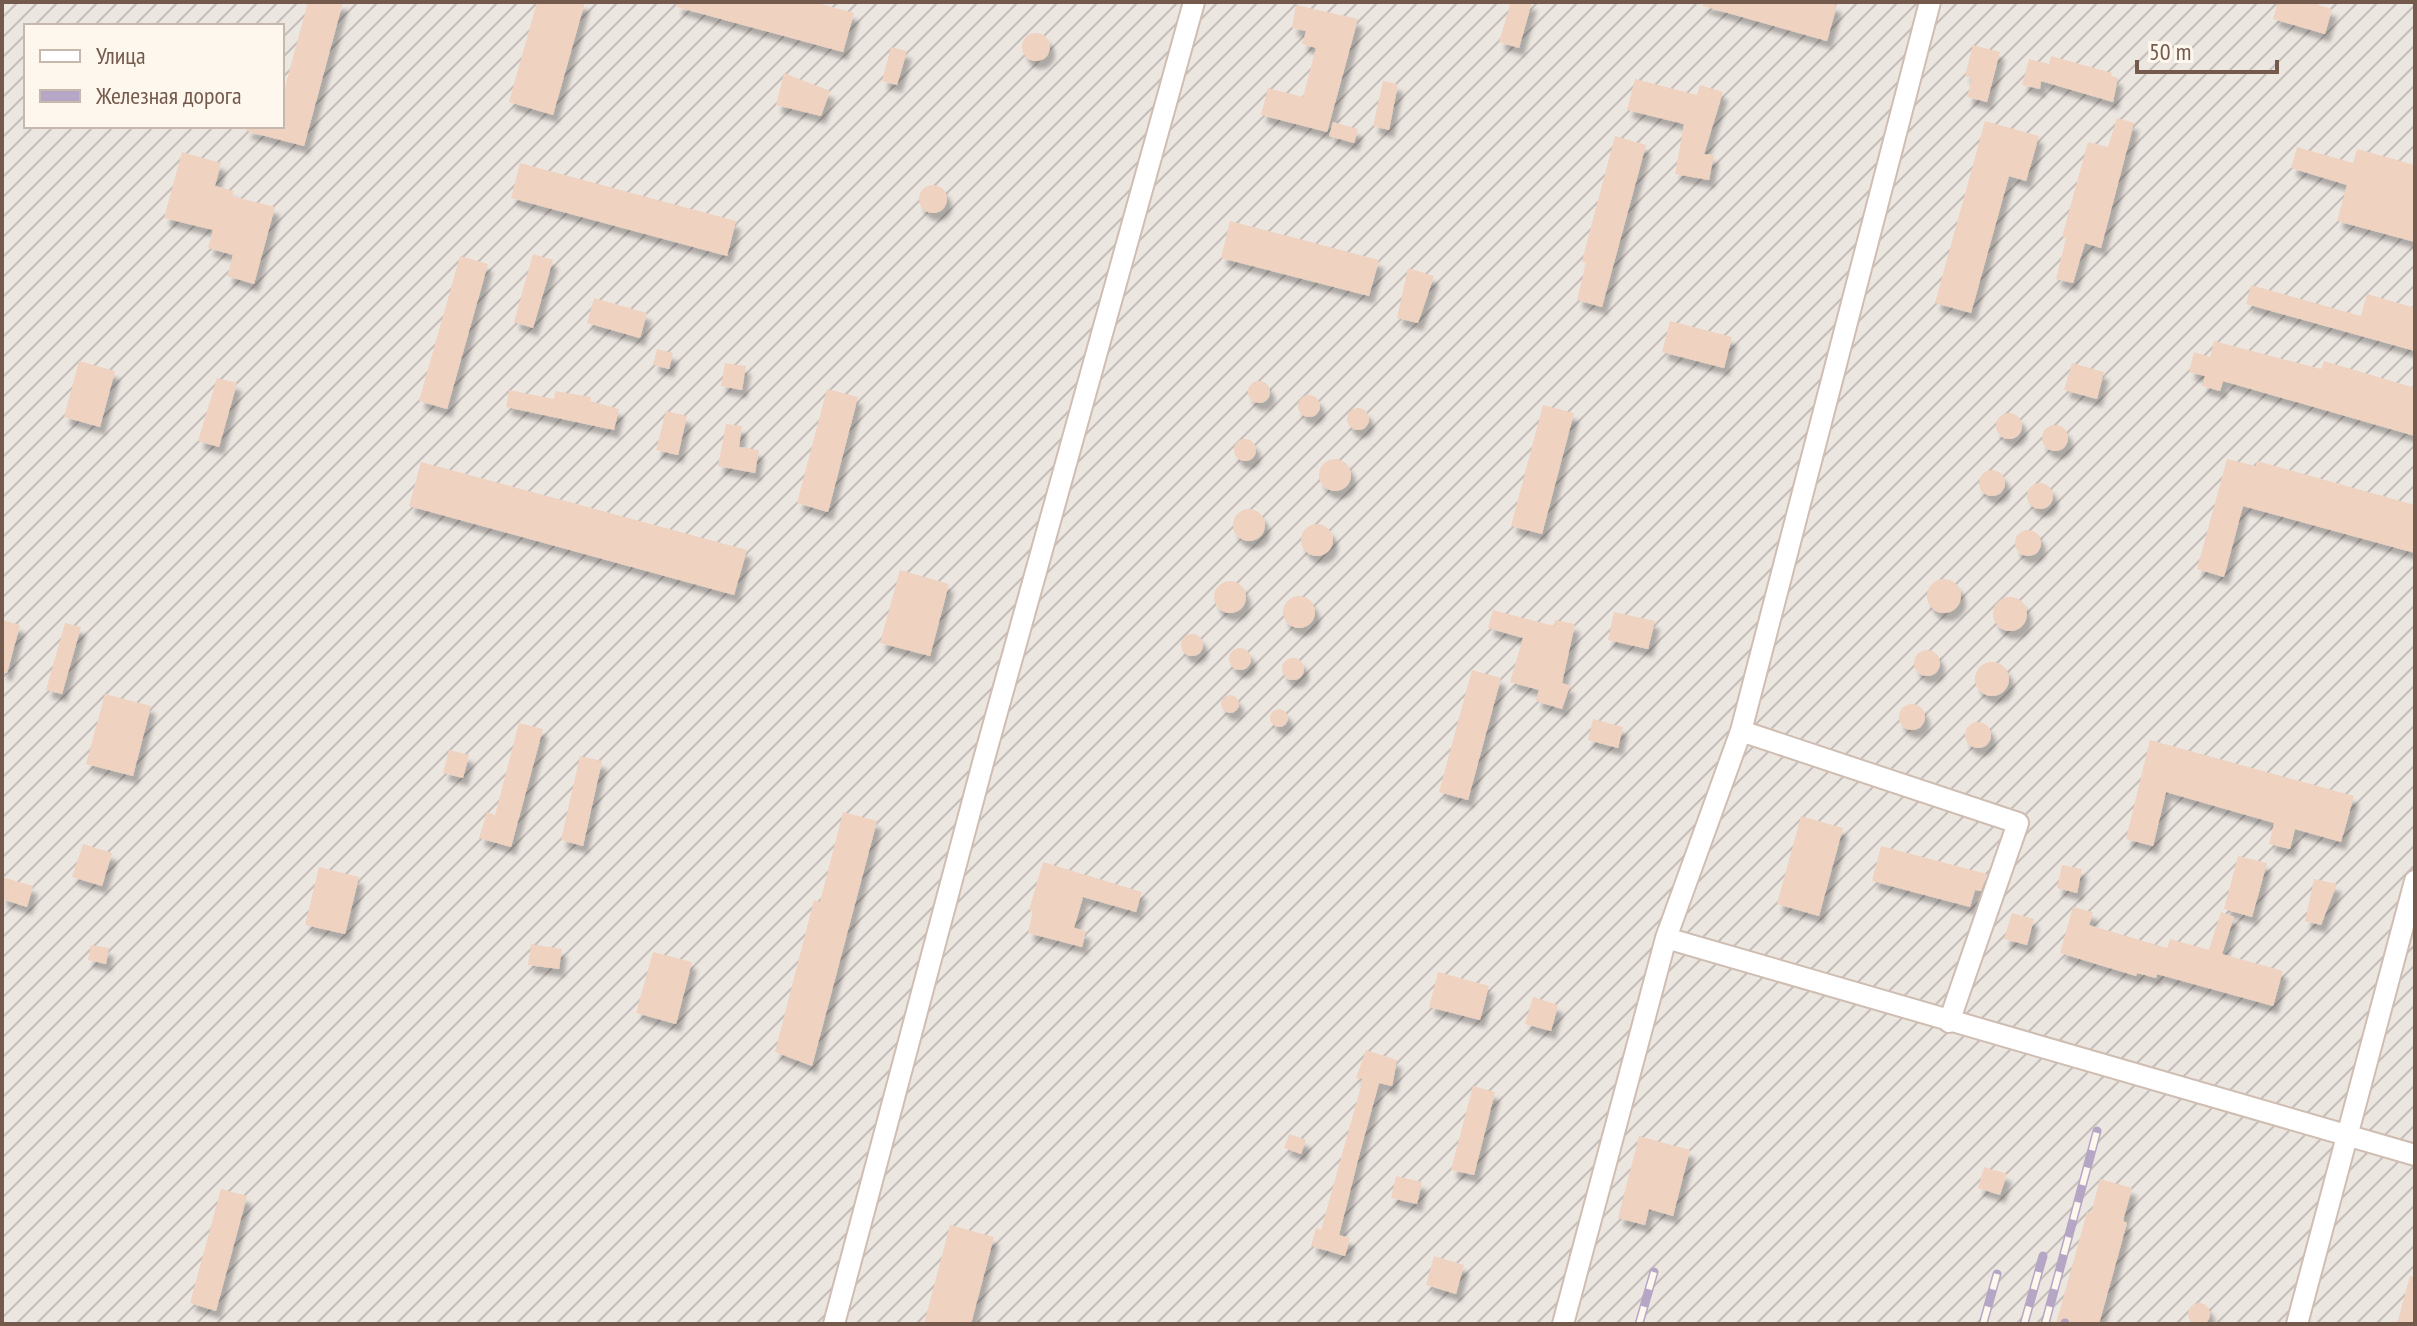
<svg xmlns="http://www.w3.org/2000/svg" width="2417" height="1326" viewBox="0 0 2417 1326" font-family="'PT Sans Narrow',sans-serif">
<defs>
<pattern id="industrial-furrows" width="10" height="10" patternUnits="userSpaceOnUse" patternTransform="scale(2)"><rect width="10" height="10" fill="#ece6e1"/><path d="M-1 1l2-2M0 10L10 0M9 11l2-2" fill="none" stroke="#c4bdb9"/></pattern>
<filter id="shadow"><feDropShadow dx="5" dy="8" stdDeviation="2" flood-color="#0004"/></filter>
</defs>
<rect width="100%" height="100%" fill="#fbf3e7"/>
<!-- industrial -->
<path fill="url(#industrial-furrows)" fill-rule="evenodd" d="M2,2H2415V1324H2ZM26,26H282V126H26Z"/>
<!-- building -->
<path fill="#efd2c0" filter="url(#shadow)" d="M308,2H343L304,146L246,131L247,126H282V98Z
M537,2H585L553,115L509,102Z
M677,2H814L854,13L843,52L677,7Z
M1511,2H1532L1519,48L1499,42Z
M1704,2H1826L1837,5L1827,41L1703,6Z
M2278,2H2308L2332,9L2325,34L2273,19Z
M1296,5L1358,19L1327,132L1261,115L1268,88L1303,97L1316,48L1302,44L1306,31L1292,28Z
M1022 47a14 14 0 1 1 28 0a14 14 0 1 1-28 0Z
M1973,45L2000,52L1987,102L1967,97L1972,78L1965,76Z
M891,47L907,51L897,85L882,81Z
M2051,56L2112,73L2111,76L2118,78L2113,102L2041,81L2040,89L2022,85L2029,59L2049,64Z
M784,73L830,91L821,116L776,105Z
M1635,79L1697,95L1700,85L1723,92L1704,154L1714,155L1709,180L1675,174L1684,124L1627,110Z
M1383,81L1398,84L1389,130L1373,126Z
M2117,118L2134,123L2101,248L2085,243L2073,283L2056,279L2066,238L2062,237L2088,142L2108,147Z
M1985,121L2039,136L2026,181L2009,176L1971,313L1935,303Z
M1333,122L1358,129L1354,143L1329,136Z
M1615,136L1646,145L1602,307L1577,300L1586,263L1582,261Z
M2297,147L2353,163L2357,149L2415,165V242L2337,221L2347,185L2291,168Z
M182,152L221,163L215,186L234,191L232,196L275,207L254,284L227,276L233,255L208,248L213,230L164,218Z
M520,163L736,221L727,256L511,198Z
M919 199a14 14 0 1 1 28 0a14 14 0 1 1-28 0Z
M1230,221L1379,260L1369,296L1221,258Z
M533,254L553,260L533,328L514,322Z
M460,256L488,264L447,409L419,401Z
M1408,268L1434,276L1418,323L1397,318Z
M2251,285L2361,316L2367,294L2415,308V351L2246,304Z
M594,298L647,313L640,338L587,323Z
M1670,321L1732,337L1724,368L1662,352Z
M2214,341L2321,369L2324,361L2415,388V436L2223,381L2220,391L2202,386L2205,376L2189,372L2194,352L2210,357Z
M657,349L673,353L669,369L653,365Z
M79,361L115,371L100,427L64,417Z
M725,363L746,366L742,390L721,386Z
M2072,363L2104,372L2097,399L2064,390Z
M217,378L237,383L219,447L198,441Z
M1248 392a11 11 0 1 1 22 0a11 11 0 1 1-22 0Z
M827,389L858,397L828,512L797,503Z
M509,390L554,399L555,391L591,397L590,401L619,409L614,430L506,407Z
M1298 406a11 11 0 1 1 22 0a11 11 0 1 1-22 0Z
M1543,405L1574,413L1542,534L1511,526Z
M1347 419a11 11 0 1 1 22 0a11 11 0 1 1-22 0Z
M666,411L687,416L678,455L656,450Z
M1996 426a13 13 0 1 1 26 0a13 13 0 1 1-26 0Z
M726,424L742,426L739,447L759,450L755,473L718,466Z
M2042 438a13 13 0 1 1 26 0a13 13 0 1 1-26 0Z
M1234 450a11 11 0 1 1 22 0a11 11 0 1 1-22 0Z
M2227,459L2256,466L2257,461L2415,505V553L2243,506L2224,577L2197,569Z
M1319 475a16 16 0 1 1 32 0a16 16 0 1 1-32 0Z
M421,462L747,550L734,595L409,506Z
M1979 483a13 13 0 1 1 26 0a13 13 0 1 1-26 0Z
M2027 496a13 13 0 1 1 26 0a13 13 0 1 1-26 0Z
M1233 525a16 16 0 1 1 32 0a16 16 0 1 1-32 0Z
M1301 540a16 16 0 1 1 32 0a16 16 0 1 1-32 0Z
M2015 543a13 13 0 1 1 26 0a13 13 0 1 1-26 0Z
M900,570L949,584L930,656L880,643Z
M1927 596a17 17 0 1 1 34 0a17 17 0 1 1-34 0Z
M1214 597a16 16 0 1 1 32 0a16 16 0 1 1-32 0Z
M1283 612a16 16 0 1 1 32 0a16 16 0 1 1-32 0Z
M1993 614a17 17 0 1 1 34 0a17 17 0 1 1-34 0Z
M1493,610L1554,626L1555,620L1575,624L1562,683L1570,686L1562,709L1536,701L1539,690L1510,682L1523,638L1488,628Z
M1614,612L1655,621L1648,649L1608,640Z
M2,620L20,625L7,673L2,672Z
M65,623L81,627L62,694L46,690Z
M1181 645a11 11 0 1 1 22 0a11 11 0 1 1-22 0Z
M1229 659a11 11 0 1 1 22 0a11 11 0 1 1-22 0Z
M1914 663a13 13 0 1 1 26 0a13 13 0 1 1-26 0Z
M1282 669a11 11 0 1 1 22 0a11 11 0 1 1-22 0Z
M1975 679a17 17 0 1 1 34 0a17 17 0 1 1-34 0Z
M1472,670L1501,678L1468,800L1439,792Z
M105,694L151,706L133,776L86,764Z
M1221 704a9 9 0 1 1 18 0a9 9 0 1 1-18 0Z
M1899 717a13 13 0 1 1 26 0a13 13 0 1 1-26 0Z
M1270 718a9 9 0 1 1 18 0a9 9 0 1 1-18 0Z
M1593,719L1623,727L1618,748L1588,740Z
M1965 735a13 13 0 1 1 26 0a13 13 0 1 1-26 0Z
M519,723L543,729L511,847L479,838L487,812L495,815Z
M2150,740L2354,796L2341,842L2295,829L2290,849L2269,844L2274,823L2166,792L2153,846L2126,839Z
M449,750L469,755L463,778L443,773Z
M580,756L602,761L583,846L561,840Z
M843,812L877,821L812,1066L775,1052L814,900L820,902Z
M1801,816L1843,828L1819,916L1777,904Z
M83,844L112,853L102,886L72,877Z
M1881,846L1987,874L1981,891L1975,890L1970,907L1872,881Z
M2238,856L2267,863L2252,917L2224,909Z
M1043,862L1142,892L1136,912L1083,897L1074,928L1086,931L1082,947L1028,933L1033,911L1029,910Z
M2062,865L2082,869L2077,893L2057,888Z
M319,867L359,877L345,934L305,925Z
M2,877L33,886L27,907L2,899Z
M2314,879L2337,884L2321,925L2305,921Z
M2073,907L2093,912L2089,925L2167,948L2170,939L2209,950L2221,912L2234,917L2222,954L2283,971L2273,1006L2157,974L2156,978L2137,973L2136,976L2060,953Z
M2012,913L2034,919L2027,945L2004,939Z
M531,944L562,949L559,969L528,965Z
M91,945L109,948L106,964L88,960Z
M653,952L692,962L676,1024L636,1013Z
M1438,972L1489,986L1480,1020L1429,1007Z
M1533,997L1558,1005L1551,1031L1525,1024Z
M1366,1050L1397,1060L1392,1086L1379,1083L1360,1152L1339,1235L1350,1238L1345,1256L1311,1246L1316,1228L1321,1230L1363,1079L1356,1078Z
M1473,1086L1495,1092L1474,1175L1451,1170Z
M1289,1134L1306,1140L1301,1154L1284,1148Z
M1639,1136L1690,1150L1673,1216L1649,1209L1645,1225L1618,1218Z
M1984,1167L2007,1174L2000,1195L1978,1188Z
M1396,1176L1422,1182L1417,1204L1391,1198Z
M2100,1179L2132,1188L2123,1221L2127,1223L2099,1324H2056L2087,1212L2091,1213Z
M221,1189L247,1196L216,1311L190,1303Z
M950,1225L994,1237L971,1324H924Z
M1434,1256L1464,1265L1456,1294L1426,1285Z
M2410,1276L2415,1277V1324H2397Z
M2188 1314a11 11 0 1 1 22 0a11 11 0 1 1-22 0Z"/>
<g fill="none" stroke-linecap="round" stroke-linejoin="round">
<!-- minor casing -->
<g stroke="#cfbdb1" stroke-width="24">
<path id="minor" d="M1741,731L2018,823L1949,1022
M1666,938L2415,1155
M834,1324L984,759L1194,2
M1563,1324L1666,938L1741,731L1930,2
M2297,1324L2415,881"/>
</g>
<!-- minor -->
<use href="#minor" stroke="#fff" stroke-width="20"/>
<!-- rail casing -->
<g stroke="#b5a6c5" stroke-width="9">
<path id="rail" d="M1639,1324L1654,1272
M1983,1324L1997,1274
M2024,1324L2043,1256
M2045,1324L2097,1131
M2065,1324V1323"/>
</g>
<!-- rail -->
<use href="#rail" stroke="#fef7ed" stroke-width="6" stroke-dasharray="18" stroke-linecap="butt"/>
</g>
<!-- border -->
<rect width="2417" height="1326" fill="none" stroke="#74594d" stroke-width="8"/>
<!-- legend -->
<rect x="24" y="24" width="260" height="104" fill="#fef7ed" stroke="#c7b8ad" stroke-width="2"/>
<rect x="40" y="50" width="40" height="12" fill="#ffffff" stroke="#c7b8ad" stroke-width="2"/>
<text x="96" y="64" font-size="24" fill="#74594d">Улица</text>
<rect x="40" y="90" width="40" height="12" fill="#b5a6c5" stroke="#c7b8ad" stroke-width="2"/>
<text x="96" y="104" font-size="24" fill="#74594d">Железная дорога</text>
<!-- scale -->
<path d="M2137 60v12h140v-12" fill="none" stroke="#74594d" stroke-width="4"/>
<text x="2149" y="60" font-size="24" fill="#74594d" stroke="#fef7ed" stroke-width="6" paint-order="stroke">50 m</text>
</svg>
